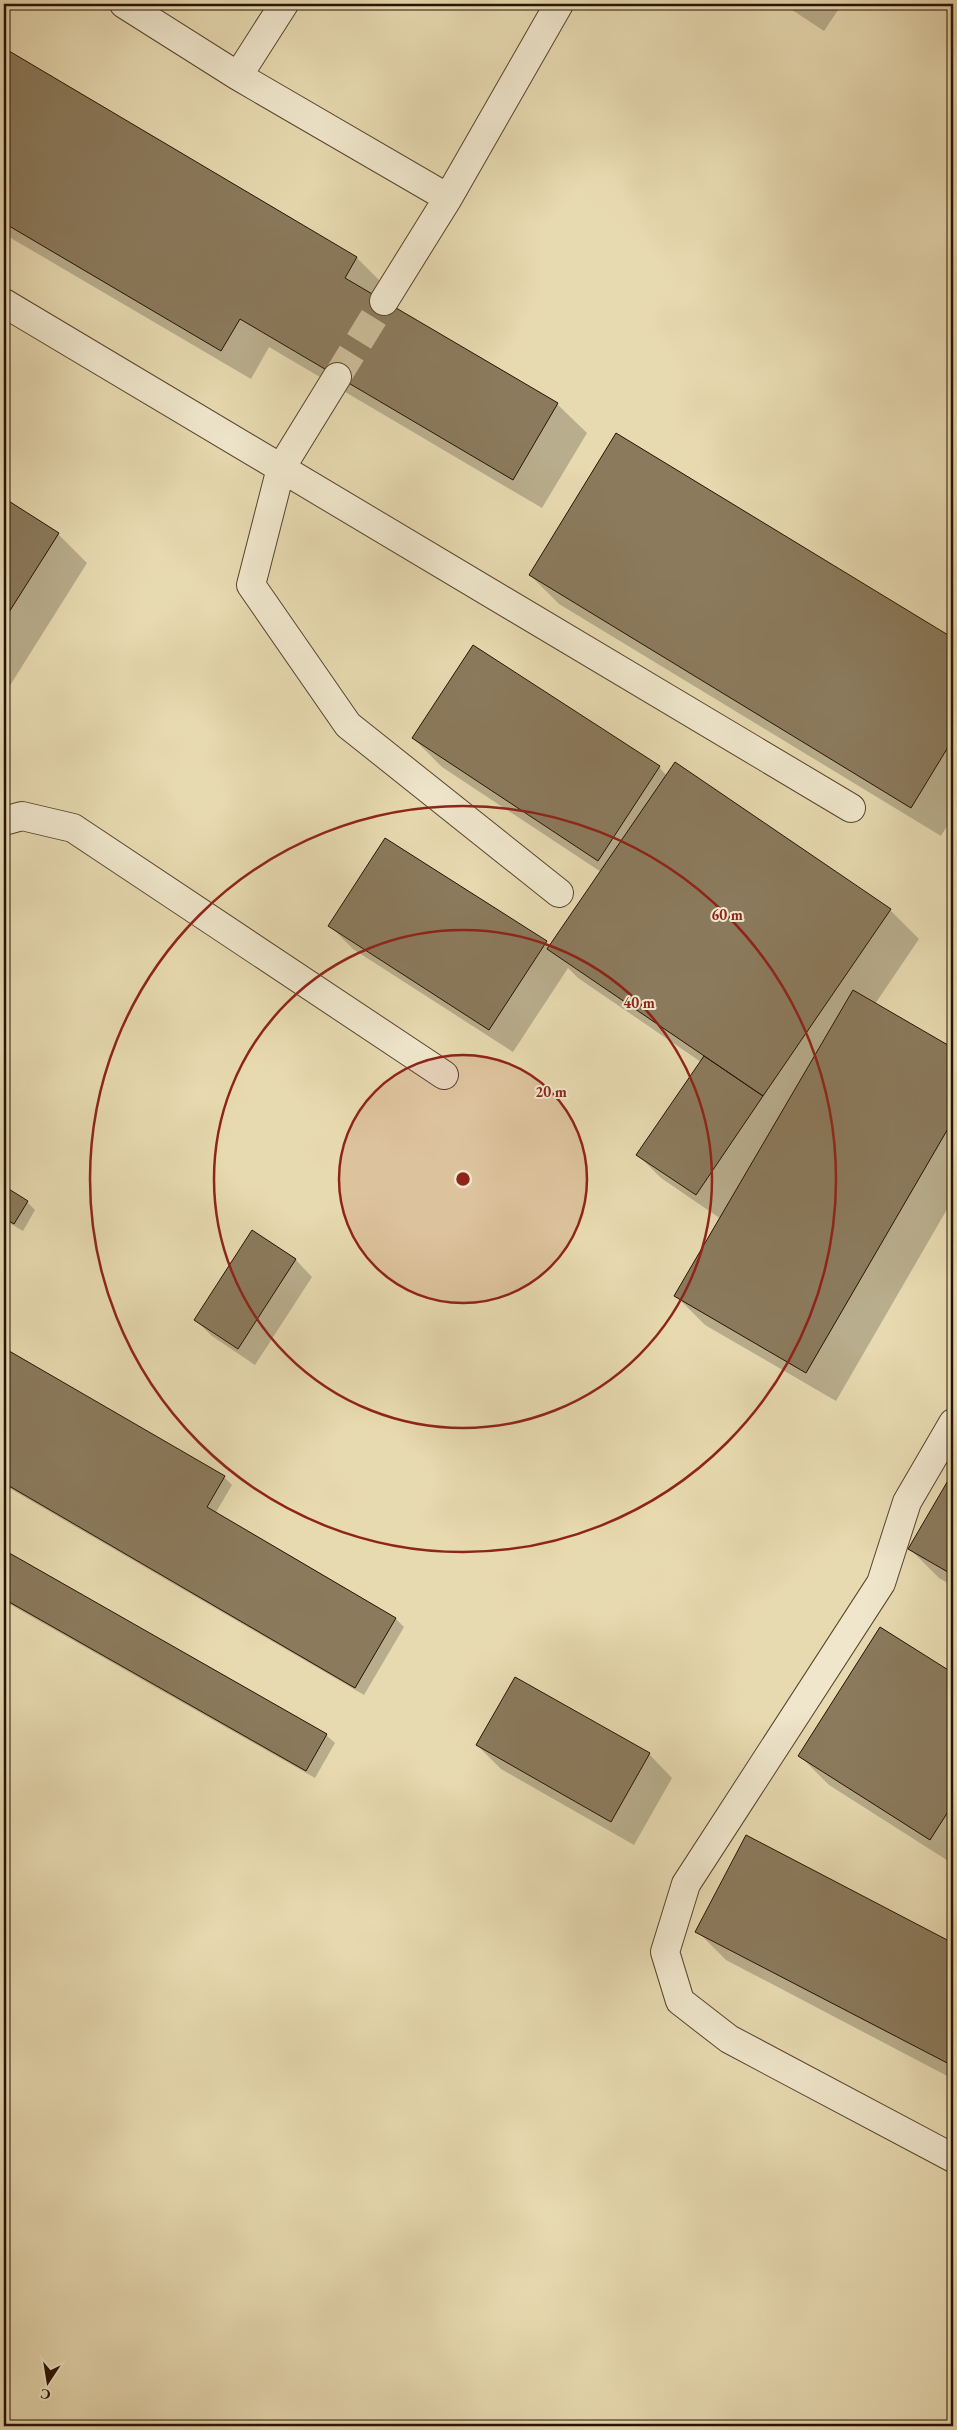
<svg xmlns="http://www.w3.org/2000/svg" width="957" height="2430" viewBox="0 0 957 2430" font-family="'EB Garamond',serif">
<rect width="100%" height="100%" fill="#e7d9b0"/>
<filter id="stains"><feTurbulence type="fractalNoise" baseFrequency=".004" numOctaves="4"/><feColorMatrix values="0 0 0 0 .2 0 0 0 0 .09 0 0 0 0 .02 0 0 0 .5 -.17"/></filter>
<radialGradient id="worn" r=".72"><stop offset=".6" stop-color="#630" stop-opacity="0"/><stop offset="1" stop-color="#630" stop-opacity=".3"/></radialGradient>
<!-- shadow -->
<path fill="#0003" d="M783,4H842L824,31Z
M4,49L357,258L386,287L379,299L557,404L587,433L542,508L269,347L251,379L4,234Z
M616,434L953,640V816L941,836L559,604L530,575Z
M4,500L58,534L87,563L4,695Z
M413,738L659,767L667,776L890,910L919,939L875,1004L953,1050V1199L836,1401L705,1325L676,1296L721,1219L661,1178L638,1155L701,1062L578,978L568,968L513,1052L353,949L330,926L386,839L550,946L601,872L442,767Z
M4,1188L27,1202L35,1210L23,1231L4,1220Z
M252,1232L296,1260L312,1277L255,1365L212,1336L195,1320Z
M4,1349L224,1477L232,1485L215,1514L396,1619L404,1627L364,1695L4,1485Z
M953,1474V1586L939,1578L910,1549Z
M4,1551L326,1735L335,1743L315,1778L4,1601Z
M881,1628L953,1674V1864L829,1785L800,1756Z
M477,1745L649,1754L672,1778L634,1845L501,1769Z
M746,1836L953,1944V2079L726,1960L697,1931Z"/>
<!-- building -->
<path fill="#8b7a5c" stroke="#271300" d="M4,48L357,257L345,278L558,403L513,480L240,319L221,351L4,223Z
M616,433L953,638V739L911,808L529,575Z
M4,498L59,533L4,620Z
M473,645L660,766L598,861L412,738Z
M675,762L891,909L763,1096L547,949Z
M385,838L547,941L489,1030L328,926Z
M853,990L953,1048V1120L806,1373L674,1296Z
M704,1056L763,1096L696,1195L636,1155Z
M4,1186L28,1201L14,1224L4,1218Z
M252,1230L296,1259L238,1349L194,1320Z
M4,1348L225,1476L207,1507L396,1618L355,1688L4,1483Z
M953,1472V1575L908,1549Z
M4,1550L327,1734L306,1771L4,1599Z
M880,1627L953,1673V1804L930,1840L798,1756Z
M515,1677L650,1753L611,1822L476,1745Z
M746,1835L953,1943V2066L695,1932Z
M953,2109V2121L948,2118Z"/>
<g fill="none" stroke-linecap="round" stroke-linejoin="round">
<!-- minor-tunnel -->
<path stroke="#cabb96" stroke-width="28" stroke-dasharray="28 14" stroke-linecap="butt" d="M337,377L384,301"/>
<!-- minor casing -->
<g stroke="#57442c" stroke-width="30">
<path id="minor" d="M124,4L238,76
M284,4L238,76L448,198
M384,301L448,198L559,4
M4,303L851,808
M337,377L281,468L251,585L348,725L559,893
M4,821L22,816L73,828L444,1075
M953,1423L907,1502L881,1583L686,1884L665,1952L680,2001L729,2039L953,2158"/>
</g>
<!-- minor -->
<use href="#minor" stroke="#efe6cc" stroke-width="28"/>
</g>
<!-- distance rings -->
<circle cx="463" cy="1179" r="124" fill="#8f2418" fill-opacity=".12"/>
<g fill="none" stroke="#8f2418" stroke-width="2.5">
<circle cx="463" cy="1179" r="124"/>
<circle cx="463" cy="1179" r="249"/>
<circle cx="463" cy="1179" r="373"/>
</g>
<circle cx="463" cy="1179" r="8" fill="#8f2418" stroke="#efe6cc" stroke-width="2.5"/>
<g font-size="15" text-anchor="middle" font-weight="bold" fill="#8f2418" stroke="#efe6cc" stroke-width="4" stroke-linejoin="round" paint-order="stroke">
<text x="727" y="920">60 m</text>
<text x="639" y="1008">40 m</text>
<text x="551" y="1097">20 m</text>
</g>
<!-- margin -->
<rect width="957" height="2430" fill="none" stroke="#e7d9b0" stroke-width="20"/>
<rect x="5" y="5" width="947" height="2420" fill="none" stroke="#271300" stroke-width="2.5"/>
<rect x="10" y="10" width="937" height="2410" fill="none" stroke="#271300"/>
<!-- north arrow -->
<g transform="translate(48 2382) rotate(192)" stroke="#efe6cc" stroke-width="4" paint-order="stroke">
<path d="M0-4L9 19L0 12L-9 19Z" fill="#271300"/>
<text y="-8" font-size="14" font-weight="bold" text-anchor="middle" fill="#271300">С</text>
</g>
<rect width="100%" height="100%" filter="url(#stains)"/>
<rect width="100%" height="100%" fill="url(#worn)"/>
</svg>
